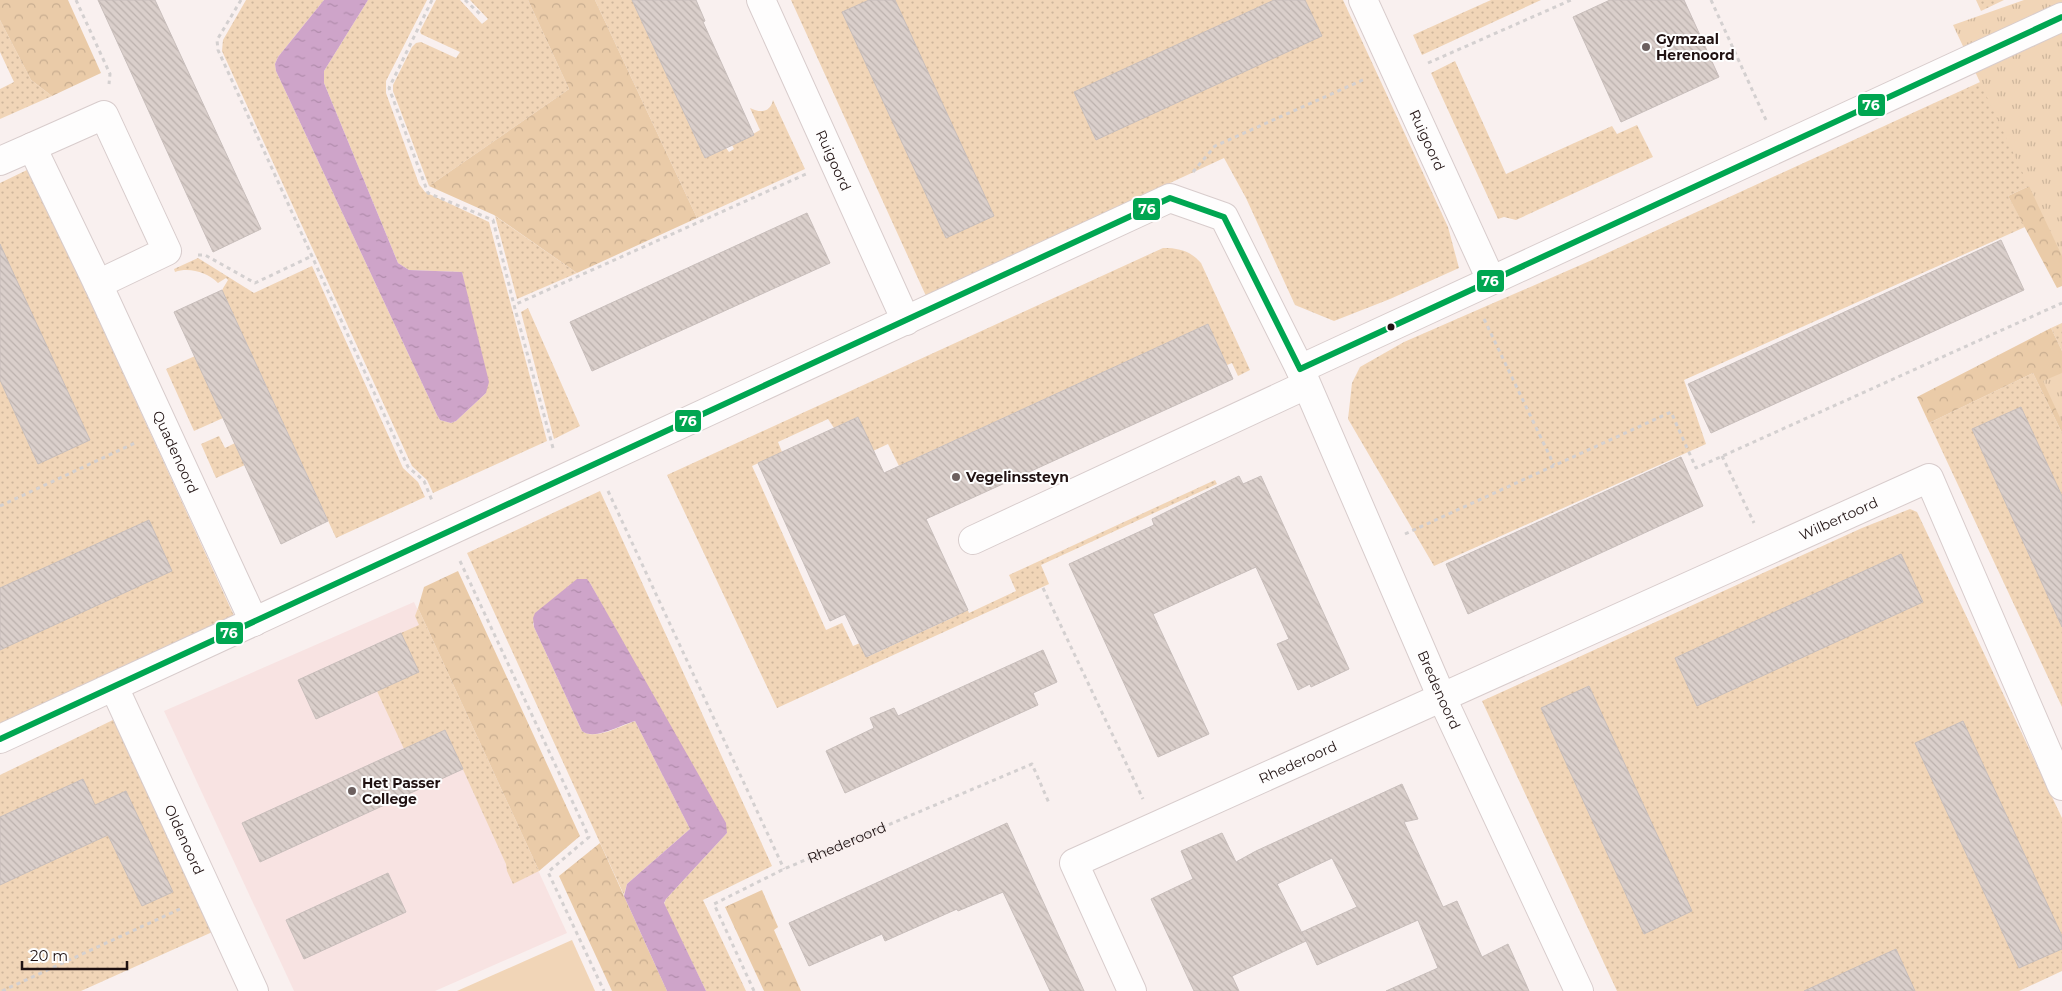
<svg xmlns="http://www.w3.org/2000/svg" width="2062" height="991" viewBox="0 0 2062 991" font-family="Montserrat,sans-serif">
<defs>
<pattern id="grass-dots" width="8" height="8" patternUnits="userSpaceOnUse" patternTransform="scale(1.25)"><rect width="8" height="8" fill="#f1d5b7"/><path d="M2 2h.1M6 6h.1" fill="none" stroke="#ceb69c" stroke-width="1.8" stroke-linecap="round"/></pattern>
<pattern id="forest-crowns" width="20" height="18" patternUnits="userSpaceOnUse" patternTransform="scale(1.25)"><rect width="20" height="18" fill="#eacba8"/><path d="M2 6a3 3 0 1 1 6 0M12 15a3 3 0 1 1 6 0" fill="none" stroke="#c8ad90"/></pattern>
<pattern id="park-tufts" width="24" height="20" patternUnits="userSpaceOnUse" patternTransform="scale(1.25)"><rect width="24" height="20" fill="#f1d5b7"/><path d="M3 7l-1-3M5 7V3M7 7l1-3M15 17l-1-3M17 17v-4M19 17l1-3" fill="none" stroke="#ceb69c"/></pattern>
<pattern id="water-ripples" width="26" height="14" patternUnits="userSpaceOnUse" patternTransform="scale(1.25)"><rect width="26" height="14" fill="#cea4c9"/><path d="M2 4q2-2 4 0t4 0M15 11q2-2 4 0t4 0" fill="none" stroke="#b18cac"/></pattern>
<pattern id="building-back-hatch" width="6" height="6" patternUnits="userSpaceOnUse" patternTransform="scale(1.25)"><rect width="6" height="6" fill="#dacfcb"/><path d="M-1 5l2 2M0 0l6 6M5-1l2 2" fill="none" stroke="#bbb1ad"/></pattern>
</defs>
<rect width="100%" height="100%" fill="#f9f0ef"/>
<!-- built -->
<path fill="#f8e3e2" d="M414,602L567,933L435,991H294L164,711Z"/>
<!-- grass -->
<path fill="url(#grass-dots)" d="M246,0H324L278,57L275,64L276,71L437,415L440,420L451,423L456,421L486,393L462,272L409,270L398,263L324,83V71L368,0H427L386,81V93L419,184L425,192L489,222L547,441L433,493L427,480L412,466L222,51L223,40Z
M436,0H460L482,24L488,19L470,0H528L569,89L429,186L393,91V85L412,47L416,43L421,42L456,58L460,52L421,34L420,31Z
M595,0H632L705,158L726,148L729,152L734,149L732,145L754,135L753,134L760,130L750,108C760,113 770,113 773,100L805,169L697,218Z
M791,0H1343L1448,227L1459,268L1390,299L1334,321L1295,305L1246,198L1224,158L926,296Z
M1491,0H1541L1422,55L1413,35Z
M1976,0H2004L1981,11Z
M0,20L31,80L52,96L0,119V89L14,82L0,52Z
M1455,61L1506,174L1612,126L1617,134L1637,125L1653,157L1516,220L1504,217L1498,219L1431,73Z
M2004,71L2055,174L2008,196L2025,227L1684,380L1706,444L1434,566L1348,419L1352,383L1360,367L1404,342L1592,260Z
M27,170L80,279L235,618L0,727V183Z
M495,216L577,273L517,299Z
M1163,248C1180,248 1190,251 1201,263L1250,370L1238,376L1232,363L1227,365L1208,324L899,466L888,444L873,451L858,417L834,428L828,419L778,442L782,452L752,466L826,630L842,623L853,646L860,643L867,657L956,616L950,602L966,606L969,613L1016,591L1009,575L1215,480L1217,484L1041,565L1049,584L777,708L667,475Z
M198,258L254,293L312,266L403,468L418,482L425,497L336,538L222,290L228,280L226,278L218,283C207,272 189,267 175,272L174,269Z
M528,308L580,426L554,439L521,312Z
M2062,323V351L2051,328Z
M195,356L223,418L194,431L166,369Z
M2033,373L2062,433V707L1929,423Z
M219,436L225,448L235,443L245,465L216,478L201,444Z
M600,491L772,866L703,900L746,991H706L666,909L664,904L666,899L727,833L590,583L533,623L534,627L582,731C595,741 620,726 635,721L690,829L627,884L624,895L467,553Z
M1910,509L1917,512L2062,818V971L2019,991H1617L1482,701L1862,528Z
M418,608L539,871L513,884L507,871L506,864L445,730L404,749L377,691L401,633L419,625L415,616Z
M117,718L219,929L81,991H0V775Z"/>
<!-- forest -->
<path fill="url(#forest-crowns)" d="M0,0H68L101,73L52,96L31,80L0,20Z
M528,0H595L697,218L577,273L494,215L429,186L569,89Z
M2062,45V286L2057,288L2008,196L2055,174Z
M2051,328L2062,351V433L2033,373L1929,423L1917,397Z
M458,571L580,836L539,871L418,608L424,587Z
M600,843L667,991H612L559,876Z
M762,890L778,927L774,930L801,991H764L725,907Z"/>
<!-- park -->
<path fill="url(#park-tufts)" d="M2024,0H2062V256L1953,25Z
M2062,373V422L2043,381Z"/>
<!-- garden -->
<path fill="#f1d5b7" d="M572,940L595,991H457Z"/>
<!-- water -->
<path fill="url(#water-ripples)" d="M324,0H368L324,71V83L398,263L409,270L462,272L489,382L486,393L456,421L451,423L440,420L437,415L276,71L275,64L278,57Z
M577,579H587L590,583L726,823L727,833L666,899L664,903L706,991H667L624,896L627,884L690,829L635,721C620,725 595,741 582,731L534,627L533,618L535,613Z"/>
<!-- building -->
<path fill="url(#building-back-hatch)" stroke="#c8bebb" d="M98,0H155L261,229L213,252Z
M632,0H696L705,21L703,22L754,135L705,158Z
M869,0H895L994,216L946,238L842,12Z
M1274,0H1305L1322,36L1096,140L1074,92Z
M1610,0H1684L1719,77L1621,122L1573,17Z
M807,213L830,263L592,371L570,322Z
M2001,240L2024,290L1711,433L1688,384Z
M0,244L90,440L38,464L0,380Z
M222,290L328,521L281,544L174,312Z
M1208,324L1233,379L926,519L968,610L866,657L845,614L830,621L758,463L858,417L884,473Z
M2021,407L2062,496V627L1972,429Z
M1681,457L1703,506L1468,614L1446,564Z
M1239,476L1243,484L1261,476L1349,669L1311,687L1310,684L1298,690L1277,644L1289,639L1256,567L1153,614L1209,734L1158,757L1069,564L1154,525L1152,519Z
M149,520L172,571L0,650V588Z
M1901,554L1923,602L1697,706L1675,658Z
M401,633L419,672L316,719L298,680Z
M1043,650L1057,682L1033,693L1038,705L845,793L826,751L874,728L870,718L894,708L898,716Z
M1589,686L1692,911L1644,934L1541,708Z
M1963,721L2062,936V949L2019,968L1915,743Z
M445,730L463,769L260,862L242,823Z
M83,779L95,805L126,791L173,892L142,906L108,835L0,885V817Z
M1402,784L1418,819L1404,822L1443,907L1457,901L1482,957L1508,944L1529,991H1386L1438,968L1418,920L1317,965L1302,932L1357,907L1332,858L1277,884L1306,941L1232,976L1239,991H1194L1151,899L1193,879L1181,851L1222,833L1236,862L1256,851Z
M1007,823L1084,991H1050L1003,892L958,911L957,909L885,941L882,934L809,966L789,923Z
M388,873L406,912L304,959L286,920Z
M1896,949L1915,991H1804Z"/>
<g fill="none" stroke-linecap="round" stroke-linejoin="round">
<!-- minor casing -->
<g stroke="#d8cccc" stroke-width="30">
<g id="minor">
<path id="s2" d="M761,0L906,321"/>
<path id="s3" d="M1363,0L1491,280"/>
<path d="M32,147L104,115L167,251L98,284"/>
<path id="s4" d="M0,161L32,147L98,284L254,622"/>
<path d="M1300,369L2062,17"/>
<path d="M973,540L1306,385"/>
<path id="s5" d="M114,687L254,991"/>
<path id="s6" d="M0,739L1170,198L1224,217L1300,369L1442,698L1579,991"/>
<path id="s7" d="M1132,991L1074,863L1929,478L2062,786"/>
</g>
</g>
<!-- path -->
<g stroke="#d4d0d0" stroke-width="3" stroke-dasharray="4 4" stroke-linecap="butt">
<path d="M76,0L110,74L109,84"/>
<path d="M241,0L217,40L218,50L408,467L424,481L433,503"/>
<path d="M432,0L389,88L428,193L493,220L514,305"/>
<path d="M465,0L482,16"/>
<path d="M1711,0L1766,120"/>
<path d="M1428,63L1571,0"/>
<path d="M1193,172L1215,146L1365,79"/>
<path d="M198,255H205L255,283L312,256"/>
<path d="M1484,319L1554,465"/>
<path d="M553,448L514,305L806,174"/>
<path d="M1722,456L1754,523"/>
<path d="M608,491L784,869"/>
<path d="M0,506L137,442"/>
<path d="M1405,534L1671,412L1696,468L2062,303"/>
<path d="M460,561L589,837L548,872L604,991"/>
<path d="M1043,588L1143,799"/>
<path d="M2,991L180,909"/>
<path id="s1" d="M754,991L714,904L784,869L1032,764L1049,803"/>
</g>
<!-- minor -->
<use href="#minor" stroke="#fefdfd" stroke-width="28"/>
<!-- bus-1 casing -->
<g stroke="#fefefe" stroke-width="10">
<path id="bus-1" d="M1300,369L2062,17
M0,739L1170,198L1224,217L1300,369"/>
</g>
<!-- bus-1 -->
<use href="#bus-1" stroke="#00a651" stroke-width="6"/>
</g>
<!-- markers -->
<g fill="#6c605f" stroke="#fefefe" stroke-width="2">
<circle cx="1646" cy="47" r="5"/>
<circle cx="956" cy="477" r="5"/>
<circle cx="352" cy="791" r="5"/>
</g>
<circle fill="#201212" stroke="#fefefe" stroke-width="2" cx="1391" cy="327" r="4.5"/>
<g text-anchor="middle" stroke-width="4" stroke-linejoin="round" paint-order="stroke">
<!-- poi labels -->
<g font-size="14" font-weight="bold" fill="#201212" stroke="#fefefe" text-anchor="start">
<text x="1656" y="44">Gymzaal<tspan x="1656" dy="16">Herenoord</tspan></text>
<text x="966" y="482">Vegelinssteyn</text>
<text x="362" y="788">Het Passer<tspan x="362" dy="16">College</tspan></text>
</g>
<!-- street labels -->
<g font-size="14" fill="#201212" stroke="#fefefe">
<text dy="5" stroke="none"><textPath href="#s3" startOffset="154">Ruigoord</textPath></text>
<text dy="5" stroke="none"><textPath href="#s2" startOffset="176">Ruigoord</textPath></text>
<text dy="5" stroke="none"><textPath href="#s4" startOffset="372">Quadenoord</textPath></text>
<text dy="5" stroke="none"><textPath href="#s7" startOffset="979">Wilbertoord</textPath></text>
<text dy="5" stroke="none"><textPath href="#s6" startOffset="1866">Bredenoord</textPath></text>
<text dy="5" stroke="none"><textPath href="#s7" startOffset="386">Rhederoord</textPath></text>
<text dy="5" stroke="none"><textPath href="#s5" startOffset="168">Oldenoord</textPath></text>
<text dy="5" stroke="none"><textPath href="#s1" startOffset="242">Rhederoord</textPath></text>
</g>
</g>
<g stroke="#fefefe" stroke-width="2">
<rect x="1857" y="93" width="29" height="24" rx="5" fill="#00a651"/>
<rect x="1132" y="197" width="29" height="24" rx="5" fill="#00a651"/>
<rect x="1476" y="269" width="29" height="24" rx="5" fill="#00a651"/>
<rect x="674" y="409" width="28" height="24" rx="5" fill="#00a651"/>
<rect x="215" y="621" width="29" height="24" rx="5" fill="#00a651"/>
</g>
<g font-size="14" text-anchor="middle" font-weight="bold" fill="#fff">
<text x="1871" y="110">76</text>
<text x="1147" y="214">76</text>
<text x="1490" y="286">76</text>
<text x="688" y="426">76</text>
<text x="229" y="638">76</text>
</g>
<!-- scale -->
<path d="M22 961v8h105v-8" fill="none" stroke="#201212" stroke-width="2.5"/>
<text x="30" y="961" font-size="15" fill="#201212" stroke="#fefefe" stroke-width="4" paint-order="stroke">20 m</text>
</svg>
